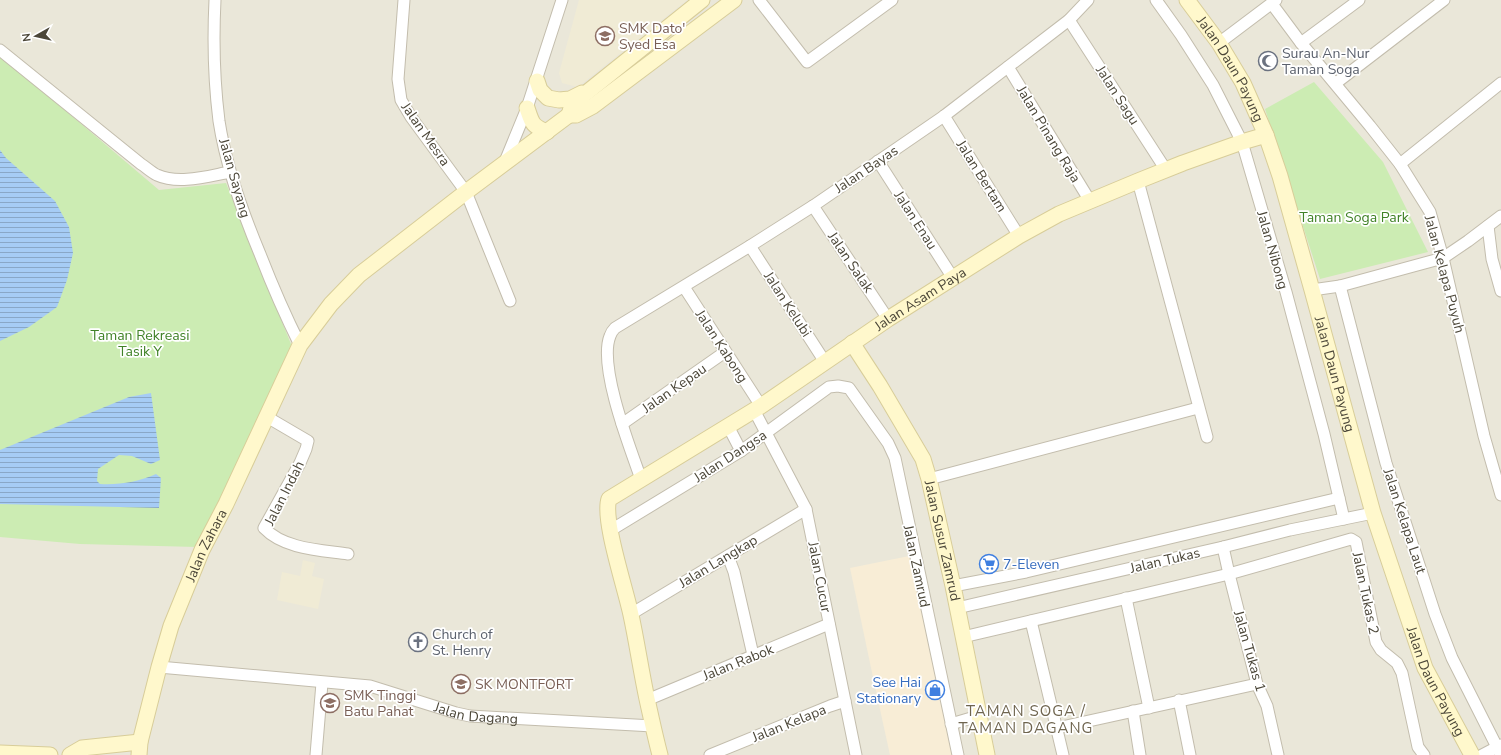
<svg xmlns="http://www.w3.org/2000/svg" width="1501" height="755" viewBox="0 0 1501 755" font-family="'Nunito Sans',sans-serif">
<defs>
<pattern id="water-rules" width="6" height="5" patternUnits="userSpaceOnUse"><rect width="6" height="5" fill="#a6ccf5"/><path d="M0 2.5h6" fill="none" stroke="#89a7c7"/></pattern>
</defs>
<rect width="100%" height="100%" fill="#f6f4eb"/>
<!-- residential -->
<path fill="#eae7d9" d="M0,0H1501V755H0Z"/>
<!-- commercial -->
<path fill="#f8edd6" d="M919,554L962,755H890L874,682L850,568Z"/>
<!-- education -->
<path fill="#f0ebd5" d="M579,0H687L578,87L562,83L559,73Z
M303,560L315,563L312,576L324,579L318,609L277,600L282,572L300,576Z"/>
<!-- green -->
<path fill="#ccecb3" d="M0,55L159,190L226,183L293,349L197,547L80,544L0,537Z
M1314,82L1383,162L1428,252L1320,279L1265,109Z"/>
<!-- water -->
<path fill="url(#water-rules)" d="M0,150L6,158L55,201L69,227L73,253L67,280L57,307L29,327L0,341Z
M151,393L160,460L151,464L132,456L119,455L98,469L97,481L100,484C120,485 138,482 156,474L161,478L159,508L0,504V450L129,397Z"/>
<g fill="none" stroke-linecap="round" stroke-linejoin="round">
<!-- street casing -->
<g stroke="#c3bdad" stroke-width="13">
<g id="street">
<path d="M215,0C213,40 214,81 219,121C226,167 242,211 260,254C272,285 285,315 300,345"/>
<path d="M404,0L398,79L401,100L411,117L466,192L510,301"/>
<path d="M759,0L807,62L892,0"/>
<path d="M1156,0L1181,35L1213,85L1242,142L1286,292L1324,434L1344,519"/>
<path d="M1272,4L1301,43L1370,126L1400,164L1430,212L1443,258L1484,436L1501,495"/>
<path d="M1069,20L1166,170"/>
<path d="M1219,43L1276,0"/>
<path d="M1301,43L1359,0"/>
<path d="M0,50L141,164C146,167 151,172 157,175C179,185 208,176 230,172"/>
<path d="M1008,67L1090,201"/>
<path d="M1336,83L1444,0"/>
<path d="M944,116L1019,236"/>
<path d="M878,161L953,278"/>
<path d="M504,164L527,108L562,0"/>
<path d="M1400,164L1501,83"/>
<path d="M1138,181L1207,437"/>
<path d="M813,206L888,319"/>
<path d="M1488,226L1492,259L1501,291"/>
<path d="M750,246L825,362"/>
<path d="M1340,286L1386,463L1435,614L1452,658L1501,755"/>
<path d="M684,287L761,406"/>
<path d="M1312,290L1340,286L1443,258L1468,241L1501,216"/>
<path d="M754,410L806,509L856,755"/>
<path d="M267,417L308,441L306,449L300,463L264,528C284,549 320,550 348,554"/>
<path d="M622,424L725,352"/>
<path d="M728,426L741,451"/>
<path d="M641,479C630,448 598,366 610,336C611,333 613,330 615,328L750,246L813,206L944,116L1069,20L1088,0"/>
<path d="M929,479L1198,408"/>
<path d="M611,530L741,451L829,387L838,386L849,388L888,443L895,458L958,755"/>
<path d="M1223,547L1229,574L1257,684L1267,706L1278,755"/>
<path d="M728,556L734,572L753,655"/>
<path d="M953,586L1026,572L1339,498"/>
<path d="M1126,598L1149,708"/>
<path d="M957,608L1223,547L1290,530L1373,513"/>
<path d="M631,614L806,509"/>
<path d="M1031,621L1063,755"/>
<path d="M963,637L1229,574L1351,539L1356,542L1376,642L1381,650L1397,663L1402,673L1418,747L1424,755"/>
<path id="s1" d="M159,667L370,686L456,713L470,716L653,726"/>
<path d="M647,700L829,624"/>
<path d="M1179,700L1190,755"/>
<path d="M1133,711L1140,755"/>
<path d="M951,724L978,716"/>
<path d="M1057,728L1257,684"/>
<path d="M316,755L322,683"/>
<path d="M710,755L830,706L845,701"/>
<path d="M1482,755L1501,745"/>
</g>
</g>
<!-- secondary casing -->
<g stroke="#d8cd99" stroke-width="17">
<g id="secondary">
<path id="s2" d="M1187,0L1219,43L1243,83L1266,135L1280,176L1312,290L1373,513L1425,668L1472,755"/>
<path d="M537,81L540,90L548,98L559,100L570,99L582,93"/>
<path d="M527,108C532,123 532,126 547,132"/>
<path d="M569,115H576L593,106L734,0"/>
<path d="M569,115L571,108L575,102L702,0"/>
<path id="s3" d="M852,343L880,386L923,459L929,479L953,586L987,755"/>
<path d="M0,753L50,755"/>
<path d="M70,755L82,748L140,742"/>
<path id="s4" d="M139,755L140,742L159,667L171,626L202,550L226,504L300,345L331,304L359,275L466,192L569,115"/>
<path id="s5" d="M660,755C655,736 651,717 647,699C641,671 637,643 631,615C626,590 602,519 609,499L761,406L888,319L1019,236L1059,214L1138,181L1183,163L1242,142L1266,135"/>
</g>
</g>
<!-- street -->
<use href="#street" stroke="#fff" stroke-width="11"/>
<!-- secondary -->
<use href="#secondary" stroke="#fff8cc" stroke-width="15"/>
</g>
<!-- icons -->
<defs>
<g id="school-ring" transform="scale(1)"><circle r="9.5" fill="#fff" stroke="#8d6e63" stroke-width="1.5"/><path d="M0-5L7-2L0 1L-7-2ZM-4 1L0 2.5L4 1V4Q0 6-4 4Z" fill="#8d6e63"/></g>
<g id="mosque-ring" transform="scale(1)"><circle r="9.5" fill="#fff" stroke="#6b7280" stroke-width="1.5"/><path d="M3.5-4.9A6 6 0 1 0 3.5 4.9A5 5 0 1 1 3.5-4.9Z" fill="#6b7280"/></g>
<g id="supermarket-ring" transform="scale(1)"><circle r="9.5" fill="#fff" stroke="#3f7fe0" stroke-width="1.5"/><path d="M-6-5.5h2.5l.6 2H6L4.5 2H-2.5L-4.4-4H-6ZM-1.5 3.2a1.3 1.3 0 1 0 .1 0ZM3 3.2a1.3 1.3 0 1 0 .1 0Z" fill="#3f7fe0"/></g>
<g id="church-ring" transform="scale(1)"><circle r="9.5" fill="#fff" stroke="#6b7280" stroke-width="1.5"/><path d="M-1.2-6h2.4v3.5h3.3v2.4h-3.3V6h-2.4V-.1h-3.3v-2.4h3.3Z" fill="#6b7280"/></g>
<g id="shop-ring" transform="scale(1)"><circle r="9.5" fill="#fff" stroke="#3f7fe0" stroke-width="1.5"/><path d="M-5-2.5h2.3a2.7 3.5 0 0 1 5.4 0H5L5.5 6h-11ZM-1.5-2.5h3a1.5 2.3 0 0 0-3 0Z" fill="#3f7fe0"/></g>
</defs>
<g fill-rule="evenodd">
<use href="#school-ring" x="605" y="36"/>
<use href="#mosque-ring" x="1268" y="61"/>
<use href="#supermarket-ring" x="989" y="564"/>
<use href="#church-ring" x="418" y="642"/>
<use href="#school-ring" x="461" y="684"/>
<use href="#shop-ring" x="935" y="690"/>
<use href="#school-ring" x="330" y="703"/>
</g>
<g text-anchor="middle" stroke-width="3.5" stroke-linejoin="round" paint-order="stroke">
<!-- education labels -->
<g font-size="14" fill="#785e54" stroke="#fff" text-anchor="start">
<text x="619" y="33">SMK Dato'<tspan x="619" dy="16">Syed Esa</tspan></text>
<text x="475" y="689">SK MONTFORT</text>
<text x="344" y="700">SMK Tinggi<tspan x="344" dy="16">Batu Pahat</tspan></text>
</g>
<!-- worship labels -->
<g font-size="14" fill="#5b616d" stroke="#fff" text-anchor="start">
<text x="1282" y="58">Surau An-Nur<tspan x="1282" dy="16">Taman Soga</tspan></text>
<text x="432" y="639">Church of<tspan x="432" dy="16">St. Henry</tspan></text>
</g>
<!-- street labels -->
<g font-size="14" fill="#4b4638" stroke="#fff">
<text dy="5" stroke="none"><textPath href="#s2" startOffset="82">Jalan Daun Payung</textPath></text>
<text transform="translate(1118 95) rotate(57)" y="5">Jalan Sagu</text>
<text transform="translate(426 134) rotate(55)" y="5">Jalan Mesra</text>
<text transform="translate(1049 134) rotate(59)" y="5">Jalan Pinang Raja</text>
<text transform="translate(866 169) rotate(-34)" y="5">Jalan Bayas</text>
<text transform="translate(982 176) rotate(58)" y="5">Jalan Bertam</text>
<text transform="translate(235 178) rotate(74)" y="5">Jalan Sayang</text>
<text transform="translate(916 220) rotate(57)" y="5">Jalan Enau</text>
<text transform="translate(1273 250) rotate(74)" y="5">Jalan Nibong</text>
<text transform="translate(851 262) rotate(56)" y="5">Jalan Salak</text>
<text transform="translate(1445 274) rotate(75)" y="5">Jalan Kelapa Puyuh</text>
<text dy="5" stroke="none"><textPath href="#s5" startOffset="632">Jalan Asam Paya</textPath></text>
<text transform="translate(788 304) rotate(57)" y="5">Jalan Kelubi</text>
<text transform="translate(722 346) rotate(57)" y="5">Jalan Kabong</text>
<text dy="5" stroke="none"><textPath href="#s2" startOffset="406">Jalan Daun Payung</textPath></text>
<text transform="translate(674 388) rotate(-35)" y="5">Jalan Kepau</text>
<text transform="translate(730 456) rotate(-33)" y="5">Jalan Dangsa</text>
<text transform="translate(284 493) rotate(-63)" y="5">Jalan Indah</text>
<text transform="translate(1405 521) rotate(72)" y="5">Jalan Kelapa Laut</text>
<text dy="5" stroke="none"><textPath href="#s3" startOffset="220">Jalan Susur Zamrud</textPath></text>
<text dy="5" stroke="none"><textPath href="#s4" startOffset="221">Jalan Zahara</textPath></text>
<text transform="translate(1165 560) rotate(-13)" y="5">Jalan Tukas</text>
<text transform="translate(718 561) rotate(-31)" y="5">Jalan Langkap</text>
<text transform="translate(917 566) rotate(78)" y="5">Jalan Zamrud</text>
<text transform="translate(820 577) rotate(79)" y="5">Jalan Cucur</text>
<text transform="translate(1366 593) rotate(78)" y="5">Jalan Tukas 2</text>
<text transform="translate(1250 651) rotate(74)" y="5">Jalan Tukas 1</text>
<text transform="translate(738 662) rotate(-22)" y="5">Jalan Rabok</text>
<text dy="5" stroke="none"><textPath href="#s2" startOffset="730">Jalan Daun Payung</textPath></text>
<text dy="5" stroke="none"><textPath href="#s1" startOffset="322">Jalan Dagang</textPath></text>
<text transform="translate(789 723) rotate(-22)" y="5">Jalan Kelapa</text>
</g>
<!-- park labels -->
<g font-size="14" fill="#408227" stroke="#fff">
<text x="1354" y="222">Taman Soga Park</text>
<text x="140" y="340">Taman Rekreasi<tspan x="140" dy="16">Tasik Y</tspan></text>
</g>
<!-- shop labels -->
<g font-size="14" fill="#366cbe" stroke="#fff" text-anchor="start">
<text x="1003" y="569">7-Eleven</text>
<text x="921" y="687" text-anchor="end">See Hai<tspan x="921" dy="16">Stationary</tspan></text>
</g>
<!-- neighbourhood labels -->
<g font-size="15" letter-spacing="1" fill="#6f654f" stroke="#fff">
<text x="1026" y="716">TAMAN SOGA /<tspan x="1026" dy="17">TAMAN DAGANG</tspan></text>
</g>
</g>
<!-- north arrow -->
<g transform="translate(36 36) rotate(262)" stroke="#ffffff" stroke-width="3" paint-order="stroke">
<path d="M0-3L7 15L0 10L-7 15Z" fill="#4b4638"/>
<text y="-6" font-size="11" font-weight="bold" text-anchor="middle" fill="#4b4638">N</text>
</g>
</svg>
